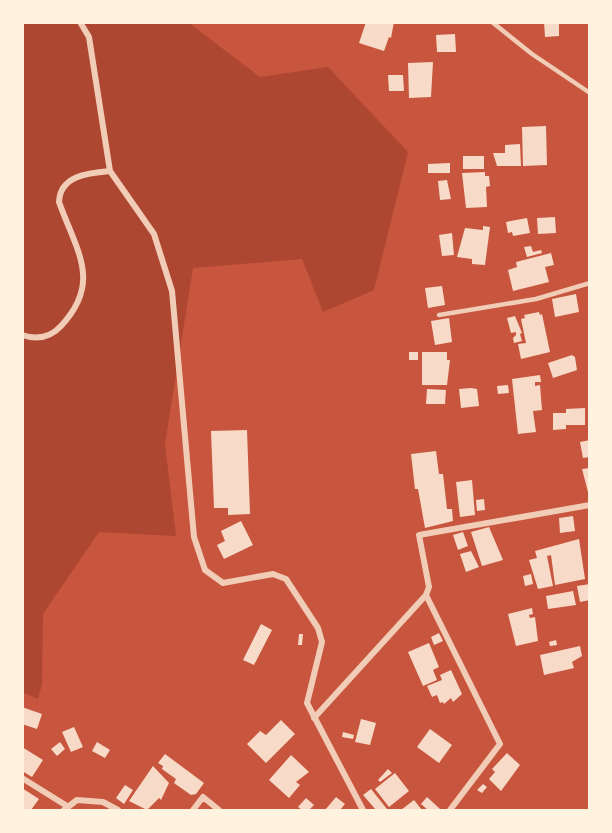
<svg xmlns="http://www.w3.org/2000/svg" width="612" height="833" viewBox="0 0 612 833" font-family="Poppins,sans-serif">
<rect width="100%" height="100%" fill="#c8553d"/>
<!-- green -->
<path fill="#ae4732" d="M22,23H189L260,77L328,67L408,152L374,290L323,312L302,259L193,268L165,444L176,536L99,532L43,614L42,684L38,699L22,692Z"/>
<!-- building -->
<path fill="#f7dbc8" d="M366,22H394L391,38L389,37L384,51L359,43Z
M544,22H559V36L545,37Z
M455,34L456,52H437L436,35Z
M433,62L431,97L409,98L408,63Z
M388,75H403L404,91H389Z
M546,126L547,165L523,166L522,127Z
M520,144L521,166H497L493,153H505V145Z
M463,156H484V169H463Z
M450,163V173H428V164Z
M485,172V176H489L490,186L486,187L487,207L466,208L462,173Z
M447,180L451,199L440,200L438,181Z
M555,217L556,233L538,234L537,218Z
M527,218L530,233L513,236L512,232L508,233L506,222Z
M483,226L490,227L485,265L472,264V259L457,257L465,228L483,230Z
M452,233L454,255L442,256L439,235Z
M531,246L533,252L541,250L542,253L527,257L524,247Z
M551,253L554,265L545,267L549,282L513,291L508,270L517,267L516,262Z
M442,286L445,305L428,308L425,288Z
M576,294L579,312L555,317L552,299Z
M539,312L540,315L542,314L550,352L521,359L518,344L526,343L521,319L525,318L524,315Z
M515,316L522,333L520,334L522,341L514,343L513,338L516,335V332L511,333L507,318Z
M449,318L452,342L435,345L431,321Z
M409,352H418V360H409Z
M422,352H447V360H450L447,385H422Z
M572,355L575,357L577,370L553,378L548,363Z
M540,375L541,382H535V386L540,385L542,410L533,411L536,432L518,434L512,379Z
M508,385L509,393L498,394L497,386Z
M471,388L477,389L479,406L461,408L459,389Z
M427,389L446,390L445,404H426Z
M585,408V425H566V429L553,430V413H566V409Z
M247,430L250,514L228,515V508H214L211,431Z
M590,440V457L583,458L580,442Z
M436,451L439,474H443L447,509H452L453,521L425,528L418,489H415L411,454Z
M590,468V492H588L582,469Z
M472,480L475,515L460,517L456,482Z
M484,499L485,510L477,511L476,500Z
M573,516L575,531L560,533L559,518Z
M241,521L253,545L224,559L217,545L225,541L221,531Z
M489,527L503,560L482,566L471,532Z
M463,532L468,546L458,550L453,535Z
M579,539L585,579L555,585L551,555L547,556L553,586L538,589L529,560L537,558L535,551Z
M471,551L479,567L466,572L460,554Z
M531,574L533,584L525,586L523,576Z
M590,584V600L580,602L577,586Z
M573,591L576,605L548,609L546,596Z
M532,608L533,614L529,615L530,618L535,617L538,641L516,646L508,614Z
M261,624L272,630L254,665L243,660Z
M439,633L443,641L434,645L431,637Z
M299,634H303L302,645H298Z
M556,640L557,645L550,646L549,642Z
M429,643L439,667L433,670L437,680L423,686L408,652Z
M580,646L582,656L572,662L574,668L544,675L540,655Z
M451,670L462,694L453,702L451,698L444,704L443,702L440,703L437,695L432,697L427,686L442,680L440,675Z
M22,707L42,714L37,729L22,724Z
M361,719L376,723L370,745L355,742Z
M281,720L295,734L266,763L247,744L260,731L266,735Z
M74,727L83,747L71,752L62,732Z
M430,729L452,745L439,763L417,747Z
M343,732L354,735L353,739L342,737Z
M60,742L65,749L57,756L51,749Z
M97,742L110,750L105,758L92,751Z
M22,747L43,760L32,777L22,771Z
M507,753L520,765L501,791L489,779L495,772L492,769Z
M165,754L204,783L196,794L191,795L174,783L176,779L162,769L163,766L158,763Z
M291,755L309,772L296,782L300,785L289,798L269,780Z
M153,766L169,783L161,800L159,798L147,810L129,801Z
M388,769L392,773L380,782L378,780Z
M395,773L409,791L389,807L375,789Z
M483,784L487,787L482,793L477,790Z
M125,785L133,790L124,804L116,798Z
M22,788L39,799L31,810H22Z
M371,789L387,809L385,810H376L363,795Z
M336,797L345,804L340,810H325Z
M427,797L440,809L439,810H428L421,804Z
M306,798L314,805L309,810H302L298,807Z
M414,800L422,810H401Z"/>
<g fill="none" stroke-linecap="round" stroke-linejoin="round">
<!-- service -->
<path stroke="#f1ccb7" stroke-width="4.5" d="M492,22L532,54L590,93
M439,315L536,299L590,283"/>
<!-- minor -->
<path stroke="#f1ccb7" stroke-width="6" d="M80,22L89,37L110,171L154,234L172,291L194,537L205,570L223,583L273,574L286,579L318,628L322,642L307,703L363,810
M22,335C37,340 50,338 61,326C102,282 77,252 59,202C60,176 87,173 110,171
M426,595L500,744L450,810
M314,718L426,595L429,587L419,535L590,505
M22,778L67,806
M64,810L77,800L103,802L118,810
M193,810L203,797L219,810"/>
</g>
<!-- border -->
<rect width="612" height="833" fill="none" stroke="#fff3e0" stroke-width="48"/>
</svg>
